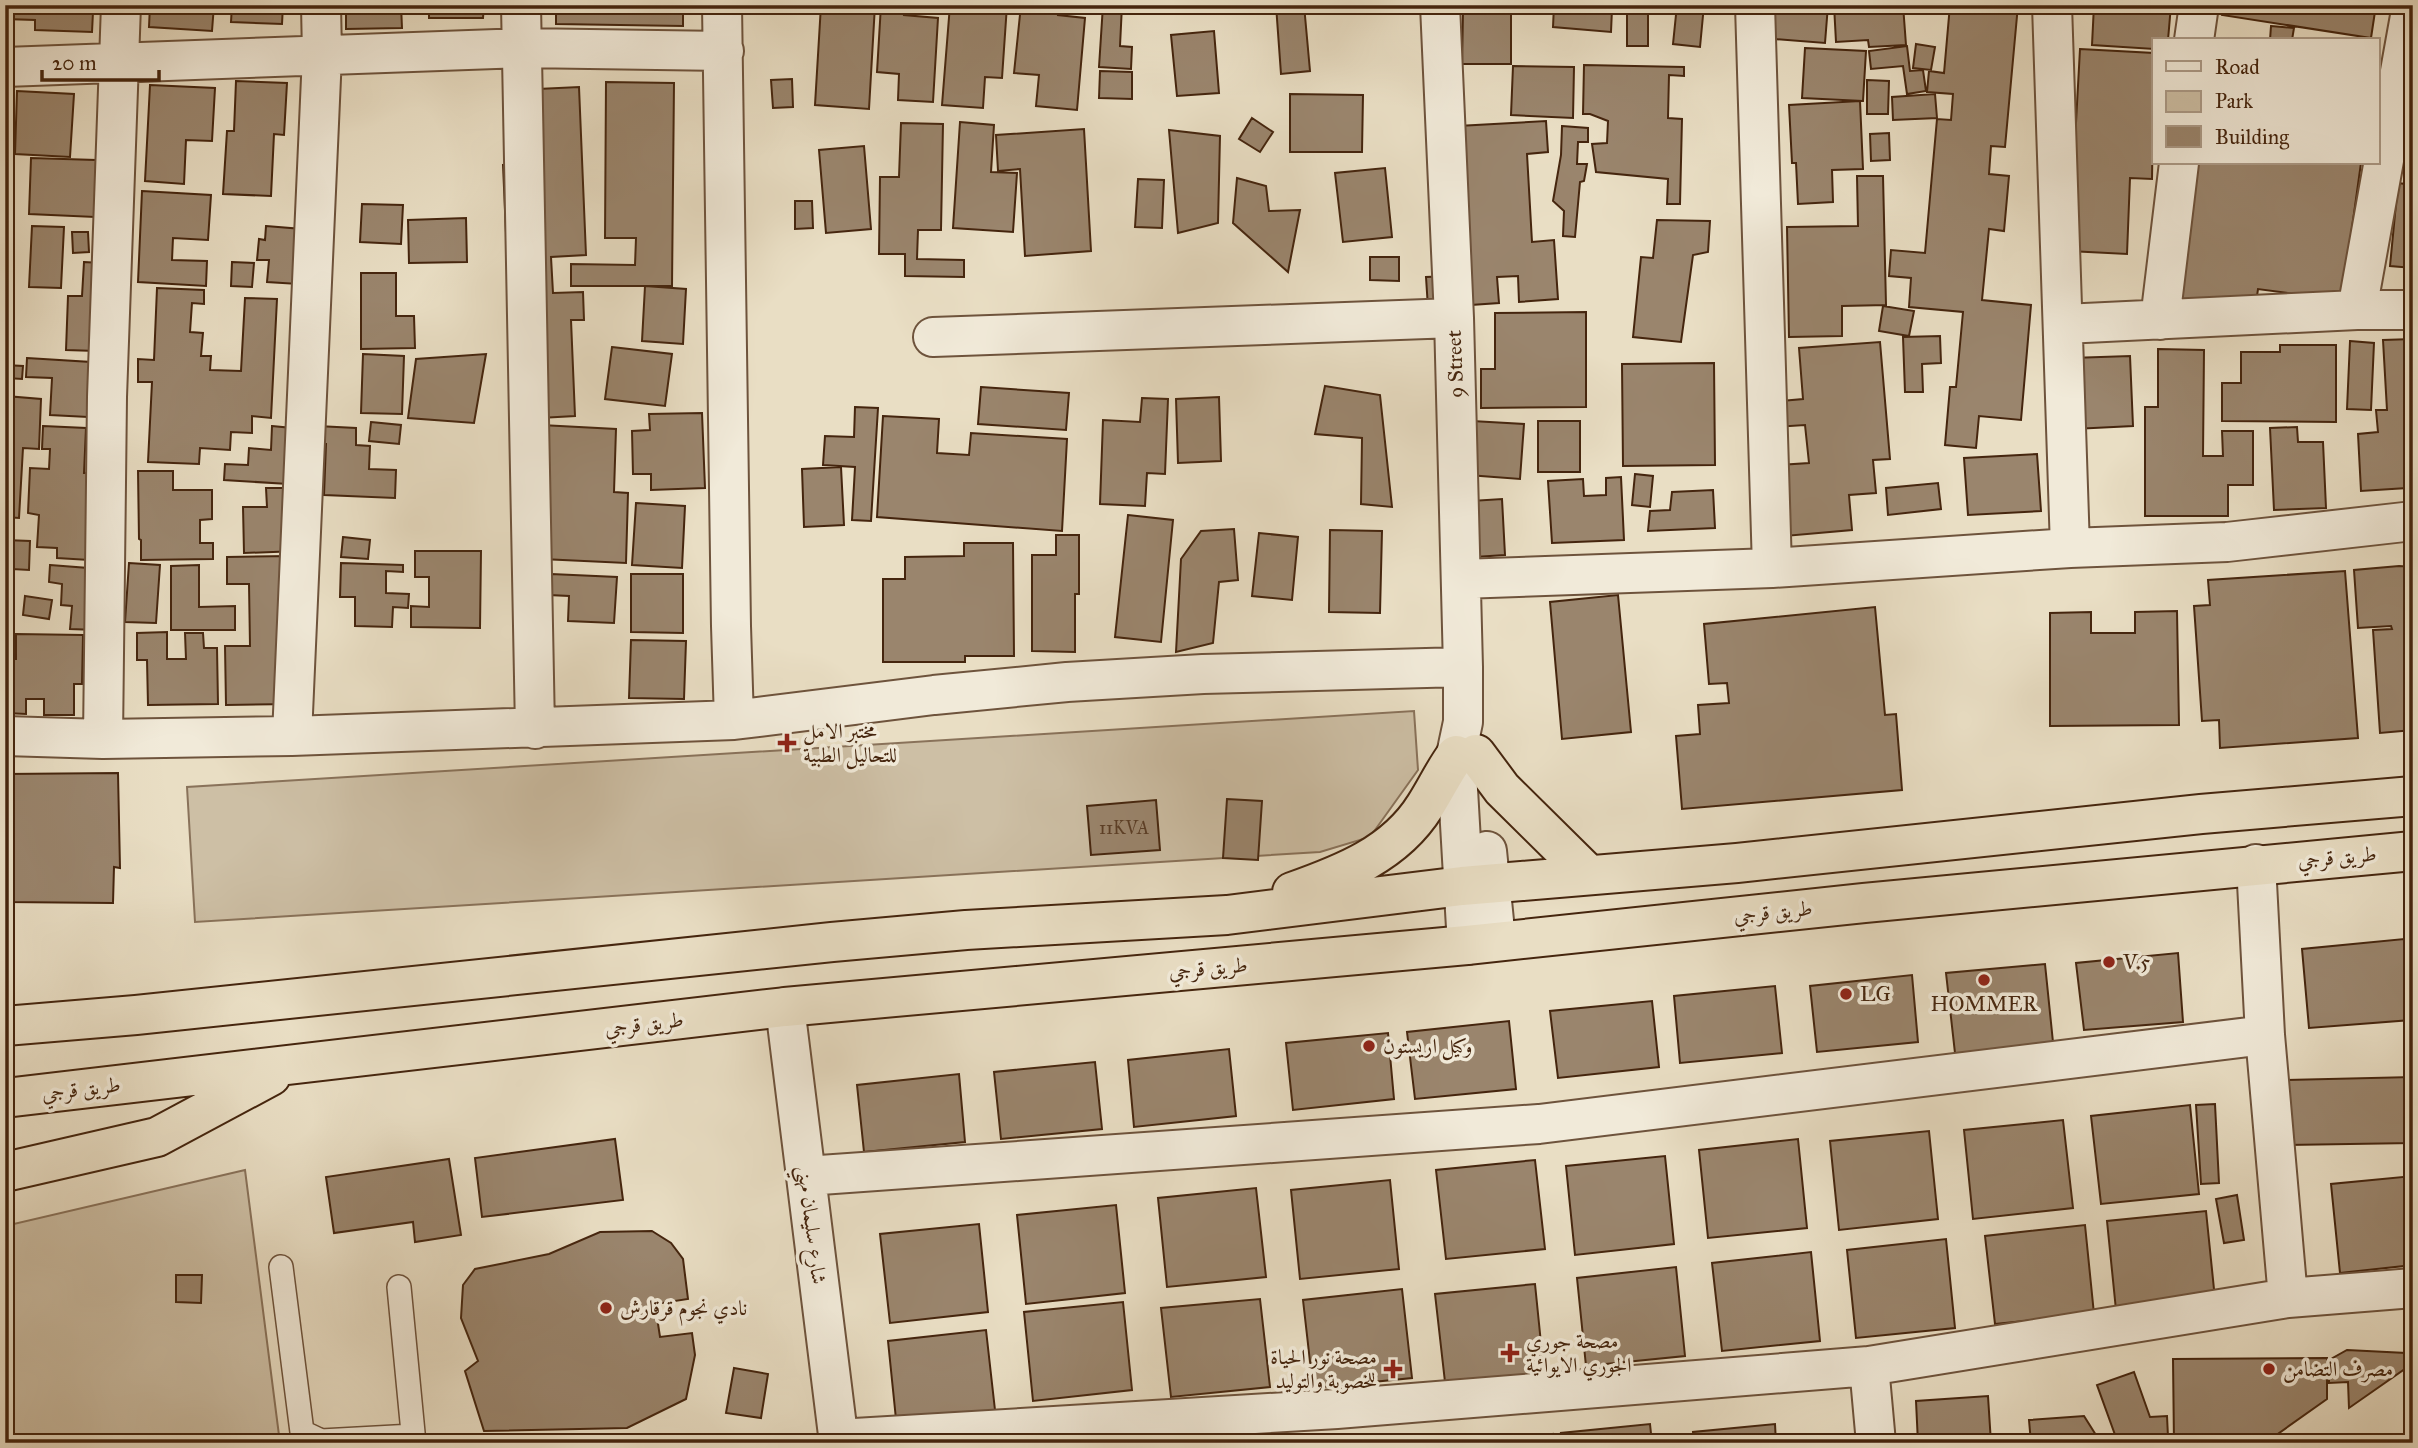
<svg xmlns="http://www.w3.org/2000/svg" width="2418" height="1448" viewBox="0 0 2418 1448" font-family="'IM FELL Great Primer',Amiri,serif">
<rect width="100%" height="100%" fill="#e9dec4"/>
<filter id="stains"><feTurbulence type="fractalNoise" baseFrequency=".00286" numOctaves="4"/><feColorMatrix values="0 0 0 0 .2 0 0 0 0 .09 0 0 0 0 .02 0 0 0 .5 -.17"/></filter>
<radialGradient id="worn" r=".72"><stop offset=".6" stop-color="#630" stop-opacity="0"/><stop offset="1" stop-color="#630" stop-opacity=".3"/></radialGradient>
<!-- green -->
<path fill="#cdbfa5" stroke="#89725a" stroke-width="2" d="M1414,711L1418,770L1370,837L1320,852L195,922L187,787Z
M245,1170L280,1443H5V1226Z"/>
<!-- building -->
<path fill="#9a856d" stroke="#45250e" stroke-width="2" d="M5,5H85V11L93,12L92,32L35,30V20L5,19Z
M150,5H214L212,31L149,27Z
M232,5H283L282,24L231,22Z
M346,5H401L402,28L346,29Z
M429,5H484L483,18H429Z
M556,5H683V26L556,24Z
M821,5H875L869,109L815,105Z
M881,5H905L904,15L938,18L933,102L898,100L899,74L877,72Z
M950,5H1007L1002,78L985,77L983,108L942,105Z
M1021,5H1059L1058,15L1085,18L1077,110L1036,106L1039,75L1014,73Z
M1103,5H1122L1120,46L1132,47L1131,69L1099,67Z
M1276,5H1304L1310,71L1281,74Z
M1554,5L1612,9L1611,32L1553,27Z
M1677,5H1704L1700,47L1673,44Z
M1763,5H1828L1825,43L1761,38Z
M1834,5H1903L1906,45L1869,47L1868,40L1836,42Z
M1950,5H2018L2005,147L1991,146L1989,174L2009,176L2004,231L1989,229L1982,300L2031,305L2021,420L1979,416L1976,448L1945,445L1950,387H1956L1963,312L1909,307L1911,278L1889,276L1891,250L1925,253L1937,119L1951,120L1953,94L1927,92L1929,71L1944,73Z
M2094,5H2171L2168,40H2154V49L2092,45Z
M2223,5H2376L2371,38L2222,15Z
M1627,8H1648V46H1627Z
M1463,11H1511V64H1462Z
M2271,26L2294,28L2292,40H2270Z
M1214,31L1219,93L1177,96L1171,35Z
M1916,44L1935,47L1931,70L1913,68Z
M1907,46L1910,71L1923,70L1926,91L1907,94L1903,66L1871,69L1869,51Z
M1805,48L1866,51L1863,101L1802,98Z
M2080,49L2154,53L2152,179L2130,178L2127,254L2069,251Z
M1584,65L1684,67V76L1669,75L1668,118L1682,119L1680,204H1667L1668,179L1596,172L1592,144L1607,143L1608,121L1590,114H1583Z
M1513,66L1574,67L1573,118L1511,115Z
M2413,66V167L2394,164Z
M1100,71L1132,72V99L1099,98Z
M792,79L793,107L773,108L771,80Z
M1867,80L1889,81L1888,114H1867Z
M236,81L287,83L284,135L274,134L271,196L223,194L227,131H234Z
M606,82L674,83L672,286H571V264L635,265L636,238H605Z
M150,85L215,88L212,141L186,140L184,184L145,181Z
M579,87L586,255L551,257L553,293L583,292L584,320H571L575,416L522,419L511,345L503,165L520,164L517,90Z
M17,91L74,94L70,157L15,154Z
M1290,94L1363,95L1362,152H1290Z
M1935,94L1937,118L1893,120L1892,97Z
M1860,101L1863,169L1832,170L1833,202L1798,204L1796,163H1792L1789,105Z
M1252,118L1273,132L1260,152L1239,139Z
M1546,121L1548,152L1527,154L1532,242L1554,240L1558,299L1519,302L1518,276L1497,277L1499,303L1428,308L1426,277L1451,276L1458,126Z
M960,122L994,125L991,172L1017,173L1013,232L953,228Z
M901,123L943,124L941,230H918L917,259L964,260V277L905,276V254H879L880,177H899Z
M1562,126L1588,128V142H1578L1577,164H1587L1584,181L1580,182L1575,237L1563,236L1564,211L1553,201L1561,155Z
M1084,129L1091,251L1025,256L1020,169L998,171L996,135Z
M1169,130L1220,136L1218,223L1178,233Z
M1889,133L1890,160L1871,161L1870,134Z
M864,146L871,229L826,233L819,150Z
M31,158L96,160L95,217L29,214Z
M2193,163H2361L2342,300L2258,289L2254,317L2173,306Z
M1385,168L1392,237L1343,242L1335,173Z
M1857,176H1883L1886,305L1842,306V336L1789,337L1787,227L1858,226Z
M1237,178L1266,186L1269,211L1300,210L1288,272L1233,223Z
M1138,179L1164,180L1162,228L1135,227Z
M2398,183L2413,185V268L2390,266Z
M142,191L211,195L208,240L173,238L172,260L207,261L206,286L138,282Z
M795,201H812L813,228L795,229Z
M362,204L403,205L401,244L360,242Z
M466,218L467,262L409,263L408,220Z
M1657,220L1710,221L1708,252L1693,255L1681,342L1633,337L1641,257L1653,258Z
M32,226L64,227L61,288L29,287Z
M266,226L302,229L298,284L267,282L269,260H257L259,239L265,240Z
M72,232H88L89,252L73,253Z
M1370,257H1399V281L1370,280Z
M84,262L100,263L96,351L66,350L68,296H82Z
M232,262L254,263L252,287L231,286Z
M361,273H396V316H414L415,348L361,349Z
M645,286L686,289L683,344L642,341Z
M157,288L204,290V304L192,303L190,332L203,333L201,356H211L210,370L241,371L245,298L277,299L271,418L252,416V433L231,432L230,450L200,448L199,464L148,462L152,382H138V359L154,360Z
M1883,306L1914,311L1909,336L1879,331Z
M1586,312V407L1481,408V369H1495V313Z
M1940,336L1941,363L1922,364L1923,392H1905L1903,337Z
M2413,339V438H2405L2407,488L2361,491L2358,434L2378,432L2376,410H2387L2383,340Z
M2350,341L2374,343L2371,410L2347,409Z
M1880,342L1890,459L1873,460L1876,493L1849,495L1852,530L1785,536L1779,465L1809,463L1805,425L1772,427L1770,402L1803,399L1799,348Z
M2280,345H2336V422L2222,421V383H2241V352H2280Z
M612,347L672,354L665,406L605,399Z
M2158,349L2204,350L2203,456H2223L2222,431H2253V485H2228V516H2145V407H2158Z
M363,354L404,356L402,414L361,413Z
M486,354L474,423L408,418L416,359Z
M2130,356L2133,426L2074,429L2071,358Z
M27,358L91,362L88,417L50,415L52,378L26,377Z
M1714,363L1715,465L1623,466L1622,364Z
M5,365L23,366L22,379L7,378L6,396L41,399L39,449L23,448L19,518L5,517Z
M1325,386L1380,395L1392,507L1361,504L1362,438L1315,434Z
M981,387L1069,393L1066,430L978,424Z
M1219,397L1221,461L1178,463L1176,399Z
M1142,398L1168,399L1165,474L1147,473L1145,506L1100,504L1103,420L1140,422Z
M855,407L878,408L871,521L852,520L855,467L823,465L825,436L854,437Z
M702,413L705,488L651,490V474H633L632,431L650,430L649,414Z
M883,416L939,419L937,453L969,455L971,433L1067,439L1062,531L877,517Z
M1472,421L1524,424L1520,479L1468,475Z
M1538,421H1580V472H1538Z
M371,422L401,425L399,444L369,441Z
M541,425L616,429L614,492L628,493L626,563L542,559Z
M43,426L86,428L84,473H93L89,560L57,558V548L37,547L39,515L28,513L30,468L49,469L50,449H42Z
M272,426L292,428L288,484L224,480L225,464L248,465L249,448L271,450Z
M317,426L356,428V445L370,446L369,469L396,470L395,498L324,495L326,444H316Z
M2297,427L2298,442H2323L2326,508L2274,510L2270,428Z
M2037,454L2041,511L1968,515L1964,458Z
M841,467L844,525L804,527L802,469Z
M138,471H173V490H212V519L200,520V543H213V559L141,560V540L139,539Z
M1635,474L1653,476L1650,507L1632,505Z
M1621,477L1624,540L1552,543L1548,481L1583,479L1584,496L1606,495V478Z
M1938,483L1941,509L1888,515L1886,488Z
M266,488H296L298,551L244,553L243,507H267Z
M1713,490L1715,528L1648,531L1650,511L1670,510L1672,492Z
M1502,499L1505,555L1444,559L1440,503Z
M636,503L685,506L682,568L632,565Z
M1128,515L1173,520L1161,642L1115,637Z
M1234,529L1238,580L1219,582L1213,643L1176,652L1181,559L1201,531Z
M1330,530L1382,531L1380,613L1329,612Z
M1259,533L1298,537L1292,600L1252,596Z
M1056,535H1079V594H1075V652L1032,651V555H1056Z
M343,537L370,540L368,559L341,557Z
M5,540L30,541L29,570L12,569L11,589H5Z
M964,543H1013L1014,656H965V662H883V579H905V557L964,556Z
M415,551H481L480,628L411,627V606L429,607V577H415Z
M290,556L293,704L226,705L225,646H250L249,584H227V557Z
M129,563L160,565L156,623L125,622Z
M341,563L403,565V572L386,571V593L409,594L408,608L393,607L392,627L355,626V597H340Z
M50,565L101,569L96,630L70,629L72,606L61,605L62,584L49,582Z
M199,565V607L235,606V630H171V566Z
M2399,566L2413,567V730L2380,733L2373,630L2392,629L2391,626L2358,628L2354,570Z
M2345,571L2358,738L2220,748L2219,720L2202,721L2194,606L2210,605L2208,580Z
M551,574L617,577L614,623L568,621L569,596L549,595Z
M631,574H683V633L631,632Z
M1618,595L1631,732L1562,739L1550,602Z
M25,596L52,600L49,619L23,615Z
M1875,607L1885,715L1896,714L1902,790L1682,809L1676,736L1700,734L1698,705L1729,703L1727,683L1709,684L1704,624Z
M2177,611L2179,725L2050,726V613L2091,612V633H2135V612Z
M5,615H12L11,637H5Z
M167,632V659H186L185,633H203L204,648H217L218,704L148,705L147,660H137V633Z
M16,634L83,635L82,684H74V715H44V699H26V714L6,713L7,659H16Z
M631,640L686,641L684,699L629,698Z
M118,773L120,868L114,867L113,903L5,902V774Z
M1227,799L1262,801L1258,860L1223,858Z
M1156,800L1160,850L1091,855L1087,806Z
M2404,939L2411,1020L2309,1028L2302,949Z
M2178,953L2183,1022L2084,1030L2076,963Z
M2045,964L2054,1052L1956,1062L1946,973Z
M1912,975L1918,1042L1817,1052L1810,986Z
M1775,986L1782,1053L1680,1063L1674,996Z
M1652,1001L1659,1067L1558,1078L1550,1011Z
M1509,1021L1516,1089L1415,1099L1407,1032Z
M1388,1033L1394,1099L1293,1110L1286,1043Z
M1229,1049L1236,1116L1134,1127L1128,1060Z
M1095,1062L1102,1129L1001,1139L994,1072Z
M959,1074L965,1142L864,1152L857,1085Z
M2413,1077V1143L2286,1145L2284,1080Z
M2215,1104L2219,1183L2201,1184L2196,1105Z
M2190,1105L2199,1194L2101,1204L2091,1116Z
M2063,1120L2073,1208L1973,1219L1964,1130Z
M1929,1131L1938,1219L1839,1230L1830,1141Z
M615,1139L623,1200L482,1217L475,1158Z
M1798,1139L1807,1228L1708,1238L1699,1150Z
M1665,1156L1674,1244L1575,1255L1566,1166Z
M449,1159L461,1235L415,1242L413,1222L334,1233L326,1177Z
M1535,1160L1545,1249L1446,1259L1436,1170Z
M2413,1176V1265L2340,1273L2331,1184Z
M1390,1180L1399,1269L1300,1279L1291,1190Z
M1256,1188L1266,1277L1167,1287L1158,1198Z
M2237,1195L2244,1240L2224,1243L2216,1199Z
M1116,1205L1125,1293L1026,1304L1017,1215Z
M2206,1211L2215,1299L2116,1310L2107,1221Z
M979,1224L988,1312L890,1323L880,1234Z
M2085,1225L2094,1314L1995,1324L1985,1236Z
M652,1231L671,1243L683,1259L688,1299L655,1304L660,1337L692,1333L695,1355L686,1399L627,1428L484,1431L465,1371L478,1361L461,1318L463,1285L475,1269L549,1254L600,1232Z
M1946,1239L1955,1328L1856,1338L1847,1250Z
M1811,1252L1820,1341L1722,1351L1712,1263Z
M1676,1267L1685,1356L1586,1366L1577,1278Z
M176,1275H202L201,1303L176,1302Z
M1535,1284L1544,1373L1445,1382L1435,1294Z
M1402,1289L1412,1378L1313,1388L1303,1300Z
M1260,1299L1270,1387L1171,1397L1161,1308Z
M1123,1302L1132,1390L1033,1401L1024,1312Z
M986,1330L996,1419L897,1429L888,1341Z
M2347,1350L2406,1353L2409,1366L2349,1408L2348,1382L2329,1383V1360Z
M2327,1358V1399L2265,1443H2174L2173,1359Z
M734,1368L768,1374L761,1418L726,1413Z
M2134,1372L2150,1417L2167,1416L2168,1437L2160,1443H2118L2097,1385Z
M1988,1396L1991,1443H1918L1916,1401Z
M2084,1416L2101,1443H2031L2029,1420Z
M1650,1424L1652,1443H1563L1561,1433Z
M1775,1424L1776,1443H1694L1693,1432Z
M1553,1434L1555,1443H1493Z"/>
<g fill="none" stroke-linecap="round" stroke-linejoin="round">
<!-- service casing -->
<g stroke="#6e533c" stroke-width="26">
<path id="service" d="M281,1267L302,1432L321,1441L413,1436
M399,1287L414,1443"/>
</g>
<!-- minor casing -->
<g stroke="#6e533c" stroke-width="42">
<path id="minor" d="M521,5L535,729
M722,5L731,626L734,720
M1440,5L1454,318L1463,667V722L1456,755L1467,945
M1755,5L1772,568
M2052,5L2070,548
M2194,40L2199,5
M5,67L522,48L724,51
M2357,310L2412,5
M2160,320L2179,163
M2064,324L2357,310H2413
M933,337L1454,318
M1461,579L1772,568L2070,548L2227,542L2413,521
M5,736L103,739L292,736L734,720L934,695L1067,682L1203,674L1463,667
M292,736L322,55L321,5
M103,739L107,397L121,5
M1487,851L1496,941
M2256,864L2265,1035L2288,1298
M785,1007L839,1443
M806,1176L1539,1124L2265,1035
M1869,1366L1876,1443
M838,1439L1337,1409L1869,1366L2288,1298L2413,1288"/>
</g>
<!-- trunk casing -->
<g stroke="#45250e" stroke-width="42">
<path id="trunk" d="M1476,754L1502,789L1588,874
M1292,892C1343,874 1395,854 1425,806C1436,789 1444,771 1456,755
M5,1026L136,1015L832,942L966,930L1227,915L1462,886L1737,863L2201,814L2413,796
M5,1098L785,1007L1467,945L1864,903L2413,851
M5,1172L157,1137L271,1076"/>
</g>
<!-- service -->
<use href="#service" stroke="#f1ead9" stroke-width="23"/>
<!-- minor -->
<use href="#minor" stroke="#f1ead9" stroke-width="38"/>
<!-- trunk -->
<use href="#trunk" stroke="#e9dec4" stroke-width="38"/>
</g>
<!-- markers -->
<g fill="#8f2418" stroke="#f1ead9" stroke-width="2.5">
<path d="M783.5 732.5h7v7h7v7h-7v7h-7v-7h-7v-7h7z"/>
<circle cx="2109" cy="962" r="7"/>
<circle cx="1984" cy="980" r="7"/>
<circle cx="1846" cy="994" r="7"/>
<circle cx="1369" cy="1046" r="7"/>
<circle cx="606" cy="1308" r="7"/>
<path d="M1506.5 1342.5h7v7h7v7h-7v7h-7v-7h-7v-7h7z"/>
<path d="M1389.5 1358.5h7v7h7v7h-7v7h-7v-7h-7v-7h7z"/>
<circle cx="2269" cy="1369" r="7"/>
</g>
<g text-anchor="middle" stroke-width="7" stroke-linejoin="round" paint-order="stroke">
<!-- number labels -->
<g font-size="18" fill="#5a3d26">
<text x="1124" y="834">11KVA</text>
</g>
<!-- street labels -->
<g font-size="21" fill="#45250e" stroke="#f1ead9">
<text transform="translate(1455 364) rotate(-92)" y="7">9 Street</text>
<text transform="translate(2337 857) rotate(-5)" y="7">طريق قرجي</text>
<text transform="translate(1773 912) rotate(-6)" y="7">طريق قرجي</text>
<text transform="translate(1208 968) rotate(-5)" y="7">طريق قرجي</text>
<text transform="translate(644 1024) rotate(-7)" y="7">طريق قرجي</text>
<text transform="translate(81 1089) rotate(-7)" y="7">طريق قرجي</text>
<text transform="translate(812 1225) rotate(83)" y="7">شارع سليمان مهني</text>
</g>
<!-- poi labels -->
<g font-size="21" fill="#45250e" stroke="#f1ead9" text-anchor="start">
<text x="803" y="738">مختبر الامل<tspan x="803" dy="24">للتحاليل الطبية</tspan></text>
<text x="2123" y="969">V.5</text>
<text x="1860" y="1001">LG</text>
<text x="1984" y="1011" text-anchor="middle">HOMMER</text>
<text x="1383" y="1053">وكيل اريستون</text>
<text x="620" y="1315">نادي نجوم قرقارش</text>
<text x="1526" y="1348">مصحة جوري<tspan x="1526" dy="24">الجوري الايوائية</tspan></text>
<text x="1377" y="1364" text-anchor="end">مصحة نور الحياة<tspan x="1377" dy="24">للخصوبة والتوليد</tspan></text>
<text x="2283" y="1376">مصرف التضامن</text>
</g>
</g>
<!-- margin -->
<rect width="2418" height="1448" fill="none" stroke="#e9dec4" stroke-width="28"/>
<rect x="7" y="7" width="2404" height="1434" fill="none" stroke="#45250e" stroke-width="3.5"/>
<rect x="14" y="14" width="2390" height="1420" fill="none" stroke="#45250e" stroke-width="2"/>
<!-- legend -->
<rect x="2152" y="38" width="228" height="126" fill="#f1ead9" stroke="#ac9b88" stroke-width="2"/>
<rect x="2166" y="61" width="35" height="10" fill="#f1ead9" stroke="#ac9b88" stroke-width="2"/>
<text x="2215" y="74" font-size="21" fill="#45250e">Road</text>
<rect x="2166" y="91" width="35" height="21" fill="#cdbfa5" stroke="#ac9b88" stroke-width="2"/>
<text x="2215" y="108" font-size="21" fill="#45250e">Park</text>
<rect x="2166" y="126" width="35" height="21" fill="#9a856d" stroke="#ac9b88" stroke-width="2"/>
<text x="2215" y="144" font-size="21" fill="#45250e">Building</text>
<!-- scale -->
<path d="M42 70v10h117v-10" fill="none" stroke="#45250e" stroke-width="3.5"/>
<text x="52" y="70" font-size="21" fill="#45250e" stroke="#f1ead9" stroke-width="5" paint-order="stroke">20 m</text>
<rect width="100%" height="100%" filter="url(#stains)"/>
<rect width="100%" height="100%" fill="url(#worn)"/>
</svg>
